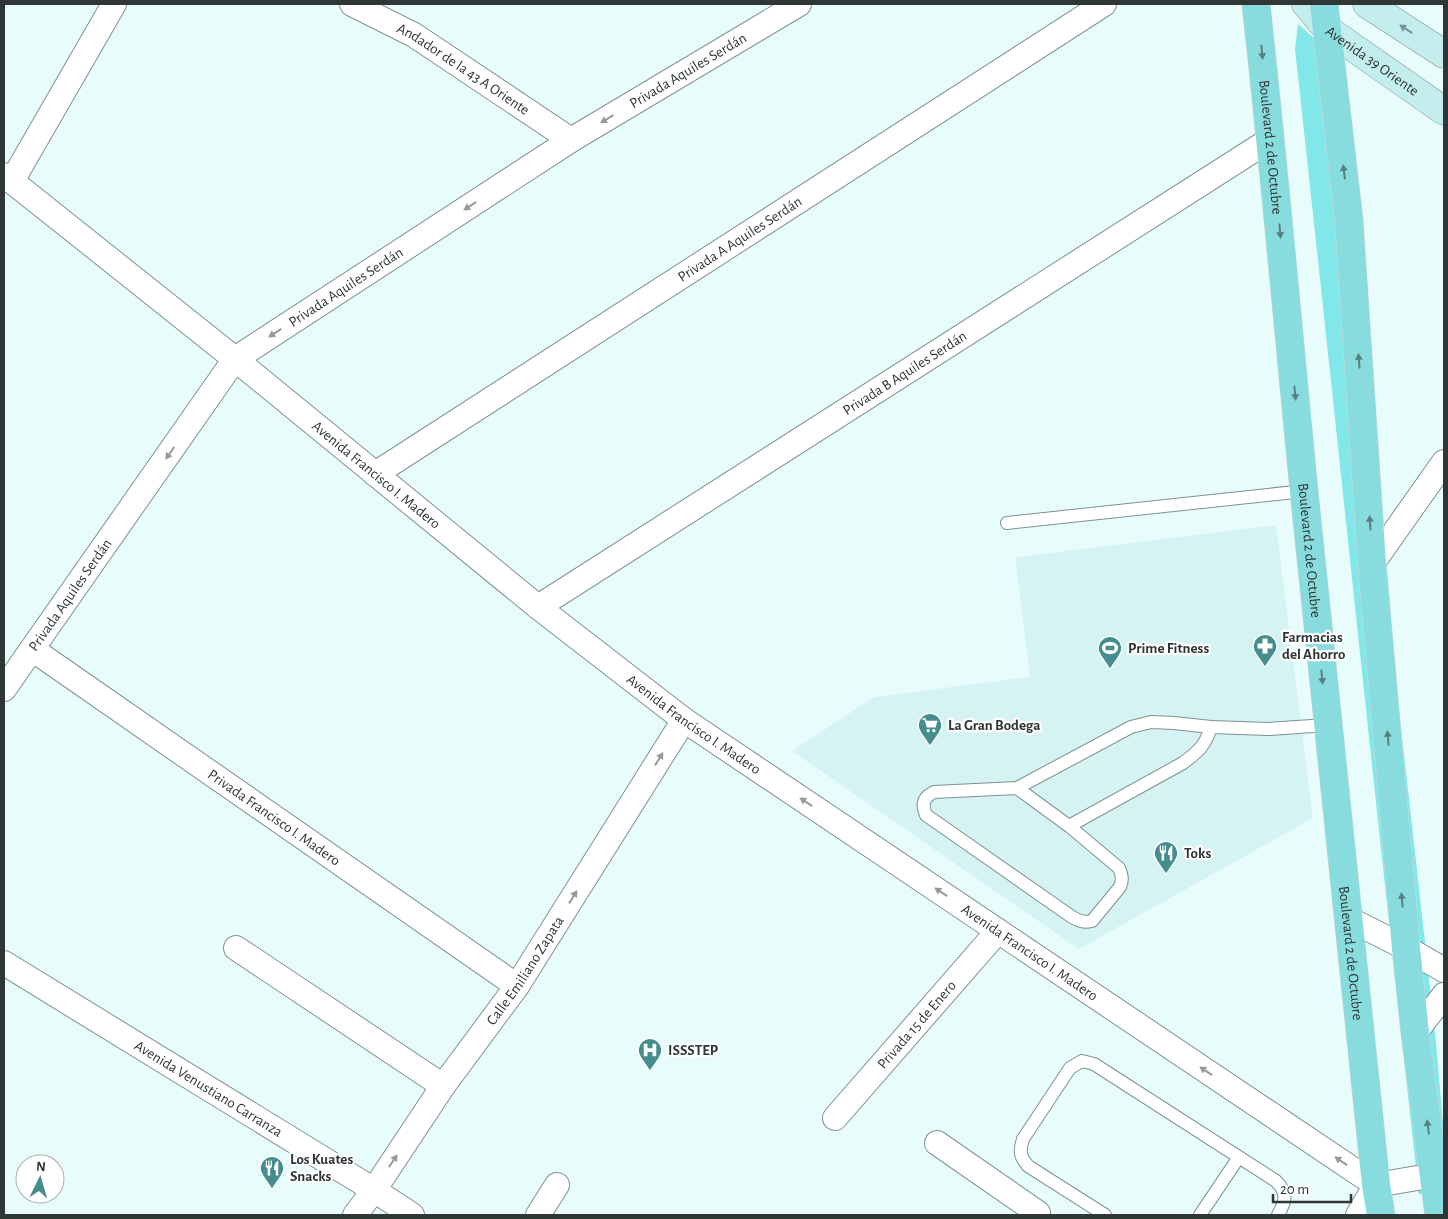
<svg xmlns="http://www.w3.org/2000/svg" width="1448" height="1219" viewBox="0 0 1448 1219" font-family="'Alegreya Sans',sans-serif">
<rect width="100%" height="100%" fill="#e9fcfc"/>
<!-- built -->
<path fill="#d6f3f3" d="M1276,525L1313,818L1079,949L792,751L874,697L1030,677L1015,557Z"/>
<!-- green -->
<path fill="#81e7e8" d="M1298,24L1323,46L1410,807L1436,1042L1444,1136V1192L1419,1194C1376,813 1337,430 1295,49Z"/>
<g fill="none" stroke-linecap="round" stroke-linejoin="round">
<!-- service casing -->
<g stroke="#7f9191" stroke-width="14">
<path id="service" d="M1007,523L1304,491
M1211,727C1205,746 1199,751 1183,763L1069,826L1119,868C1122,875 1123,880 1120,887L1092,921C1084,923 1079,921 1072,917L926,815C921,804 924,797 934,792L1017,788L1131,727L1151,722L1174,723L1211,727L1268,729L1327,725
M1017,788L1069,826
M1105,1215L1028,1166C1020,1157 1019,1151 1023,1139L1070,1068L1082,1061L1094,1064L1276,1181C1288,1193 1286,1201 1278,1215
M1200,1215L1239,1157"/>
</g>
<!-- minor casing -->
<g stroke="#7f9191" stroke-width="26">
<g id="minor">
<path id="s1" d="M352,4L414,35L571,140"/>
<path id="s2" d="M4,175L235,359L538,607L684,720L1376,1185L1435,1175"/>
<path d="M12,181L114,4"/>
<path id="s3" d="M375,474L1104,4"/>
<path d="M1372,564L1444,462"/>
<path id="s4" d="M538,607L1271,139"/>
<path id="s5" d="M32,649L517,986"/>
<path id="s6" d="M4,689L235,359L571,140L799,4"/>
<path d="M1347,918L1406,948L1444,970"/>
<path d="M236,948L443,1086"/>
<path id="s7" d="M4,963L374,1190L412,1215"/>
<path d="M1415,1033L1444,995"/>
<path id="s8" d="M835,1118L998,931"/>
<path d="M937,1143L1038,1213"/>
<path id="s9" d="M355,1215L374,1190L443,1086L517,986L684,720"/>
<path d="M538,1215L557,1185"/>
<path d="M1358,1215L1376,1185"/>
</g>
</g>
<!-- secondary casing -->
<g stroke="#7f9191" stroke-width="29">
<g id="secondary">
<path id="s10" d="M1306,4L1327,29L1444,111"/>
<path d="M1367,4L1444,54"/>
</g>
</g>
<!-- primary casing -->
<g stroke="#d5d7d7" stroke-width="29">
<g id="primary">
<path id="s11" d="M1256,4C1274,166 1288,328 1304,491C1326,722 1351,953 1376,1185L1381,1215"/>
<path d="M1324,4L1349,221L1372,564L1406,948L1415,1033L1439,1215"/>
</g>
</g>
<!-- service -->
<use href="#service" stroke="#fff" stroke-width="12"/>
<!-- minor -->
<use href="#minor" stroke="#fff" stroke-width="24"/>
<!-- secondary -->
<use href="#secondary" stroke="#c4edee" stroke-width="28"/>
<!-- primary -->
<use href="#primary" stroke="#89dcdd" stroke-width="28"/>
</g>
<!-- one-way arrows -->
<defs><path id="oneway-solid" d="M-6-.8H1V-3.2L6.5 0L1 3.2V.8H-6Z" transform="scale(1.25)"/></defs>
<use fill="#799292" href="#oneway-solid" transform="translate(1406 29) rotate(-147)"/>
<g fill="#578181">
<use href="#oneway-solid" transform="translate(1262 52) rotate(84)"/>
<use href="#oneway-solid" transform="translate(1344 172) rotate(-97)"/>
<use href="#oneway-solid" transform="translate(1280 231) rotate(85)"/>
<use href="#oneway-solid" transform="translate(1359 361) rotate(-94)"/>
<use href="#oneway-solid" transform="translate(1295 393) rotate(85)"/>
<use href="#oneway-solid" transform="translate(1370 523) rotate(-94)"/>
<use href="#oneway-solid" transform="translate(1322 677) rotate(84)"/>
<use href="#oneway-solid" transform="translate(1388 738) rotate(-95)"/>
<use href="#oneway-solid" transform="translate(1402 900) rotate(-95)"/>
<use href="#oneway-solid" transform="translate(1428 1127) rotate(-98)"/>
</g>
<g fill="#969a9a">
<use href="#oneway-solid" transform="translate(607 119) rotate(149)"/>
<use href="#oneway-solid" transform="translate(470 206) rotate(147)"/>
<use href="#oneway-solid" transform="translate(275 333) rotate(147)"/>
<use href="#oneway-solid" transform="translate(170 453) rotate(125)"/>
<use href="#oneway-solid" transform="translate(659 759) rotate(-58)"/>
<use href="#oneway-solid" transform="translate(806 802) rotate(-146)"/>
<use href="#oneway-solid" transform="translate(941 892) rotate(-146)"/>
<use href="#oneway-solid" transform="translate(573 897) rotate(-58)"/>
<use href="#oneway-solid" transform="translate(1206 1071) rotate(-146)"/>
<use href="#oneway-solid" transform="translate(393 1161) rotate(-56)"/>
<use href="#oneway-solid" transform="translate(1341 1161) rotate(-146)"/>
</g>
<!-- icons -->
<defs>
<g id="pharmacy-pin" transform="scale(1.25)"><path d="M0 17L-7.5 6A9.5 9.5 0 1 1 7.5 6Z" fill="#458d8e" stroke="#fff"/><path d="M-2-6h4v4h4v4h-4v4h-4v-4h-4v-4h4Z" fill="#fff"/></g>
<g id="stadium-pin" transform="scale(1.25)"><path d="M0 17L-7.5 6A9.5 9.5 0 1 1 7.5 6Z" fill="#458d8e" stroke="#fff"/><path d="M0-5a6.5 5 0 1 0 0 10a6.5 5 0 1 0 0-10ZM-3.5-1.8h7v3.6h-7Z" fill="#fff"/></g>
<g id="supermarket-pin" transform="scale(1.25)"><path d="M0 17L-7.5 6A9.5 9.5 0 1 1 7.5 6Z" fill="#458d8e" stroke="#fff"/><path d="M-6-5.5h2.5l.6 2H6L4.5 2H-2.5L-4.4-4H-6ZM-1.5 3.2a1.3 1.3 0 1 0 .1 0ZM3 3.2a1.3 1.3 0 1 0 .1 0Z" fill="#fff"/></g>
<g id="restaurant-pin" transform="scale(1.25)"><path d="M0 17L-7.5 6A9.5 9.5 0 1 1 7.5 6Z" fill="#458d8e" stroke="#fff"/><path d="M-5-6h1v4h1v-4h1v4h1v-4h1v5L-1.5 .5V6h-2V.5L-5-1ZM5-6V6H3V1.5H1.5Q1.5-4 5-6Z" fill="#fff"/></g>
<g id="hospital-pin" transform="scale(1.25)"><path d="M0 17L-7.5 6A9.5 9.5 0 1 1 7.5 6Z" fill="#458d8e" stroke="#fff"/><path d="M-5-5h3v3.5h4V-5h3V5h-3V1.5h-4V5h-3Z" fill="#fff"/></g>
</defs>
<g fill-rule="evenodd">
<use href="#pharmacy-pin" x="1265" y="646"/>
<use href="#stadium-pin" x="1110" y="648"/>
<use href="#supermarket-pin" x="930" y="725"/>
<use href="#restaurant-pin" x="1166" y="853"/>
<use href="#hospital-pin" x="650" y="1050"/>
<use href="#restaurant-pin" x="272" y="1168"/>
</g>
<g text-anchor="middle" stroke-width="4.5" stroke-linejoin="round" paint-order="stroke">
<!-- street labels -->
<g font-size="15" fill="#2e3636" stroke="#fff">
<text dy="5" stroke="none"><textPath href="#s10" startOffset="88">Avenida 39 Oriente</textPath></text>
<text dy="5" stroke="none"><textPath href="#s1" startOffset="129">Andador de la 43 A Oriente</textPath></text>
<text dy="5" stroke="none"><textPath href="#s6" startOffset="940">Privada Aquiles Serdán</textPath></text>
<text dy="5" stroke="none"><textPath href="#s11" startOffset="144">Boulevard 2 de Octubre</textPath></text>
<text dy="5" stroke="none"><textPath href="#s3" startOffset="434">Privada A Aquiles Serdán</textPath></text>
<text dy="5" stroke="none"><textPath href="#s6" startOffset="535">Privada Aquiles Serdán</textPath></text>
<text dy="5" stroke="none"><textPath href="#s4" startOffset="435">Privada B Aquiles Serdán</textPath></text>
<text dy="5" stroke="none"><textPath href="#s2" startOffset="478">Avenida Francisco I. Madero</textPath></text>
<text dy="5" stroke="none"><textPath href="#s11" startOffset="549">Boulevard 2 de Octubre</textPath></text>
<text dy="5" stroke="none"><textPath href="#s6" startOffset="115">Privada Aquiles Serdán</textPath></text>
<text dy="5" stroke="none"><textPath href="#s2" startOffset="882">Avenida Francisco I. Madero</textPath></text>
<text dy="5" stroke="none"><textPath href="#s5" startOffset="295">Privada Francisco I. Madero</textPath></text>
<text dy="5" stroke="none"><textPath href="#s2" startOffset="1288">Avenida Francisco I. Madero</textPath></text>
<text dy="5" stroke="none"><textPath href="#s11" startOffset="954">Boulevard 2 de Octubre</textPath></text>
<text dy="5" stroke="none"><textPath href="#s9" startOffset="298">Calle Emiliano Zapata</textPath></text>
<text dy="5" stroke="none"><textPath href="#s8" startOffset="124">Privada 15 de Enero</textPath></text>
<text dy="5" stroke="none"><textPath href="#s7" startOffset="240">Avenida Venustiano Carranza</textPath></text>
</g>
<!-- poi labels -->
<g font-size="15" font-weight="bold" fill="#2e3636" stroke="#fff" text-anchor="start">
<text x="1282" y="642">Farmacias<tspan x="1282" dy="17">del Ahorro</tspan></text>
<text x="1128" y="653">Prime Fitness</text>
<text x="948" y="730">La Gran Bodega</text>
<text x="1184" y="858">Toks</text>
<text x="668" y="1055">ISSSTEP</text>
<text x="290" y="1164">Los Kuates<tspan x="290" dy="17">Snacks</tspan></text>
</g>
</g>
<!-- border -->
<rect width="1448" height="1219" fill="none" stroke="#2e3636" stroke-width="10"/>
<!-- north arrow -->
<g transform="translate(40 1179) rotate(5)"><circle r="24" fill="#ffffff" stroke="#abafaf"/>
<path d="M0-4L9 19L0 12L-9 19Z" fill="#458d8e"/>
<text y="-8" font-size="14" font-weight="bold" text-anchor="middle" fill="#2e3636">N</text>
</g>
<!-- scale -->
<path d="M1273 1194v8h78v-8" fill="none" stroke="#2e3636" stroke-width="2.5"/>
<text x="1280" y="1194" font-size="15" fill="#2e3636" stroke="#ffffff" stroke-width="4" paint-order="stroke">20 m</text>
</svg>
